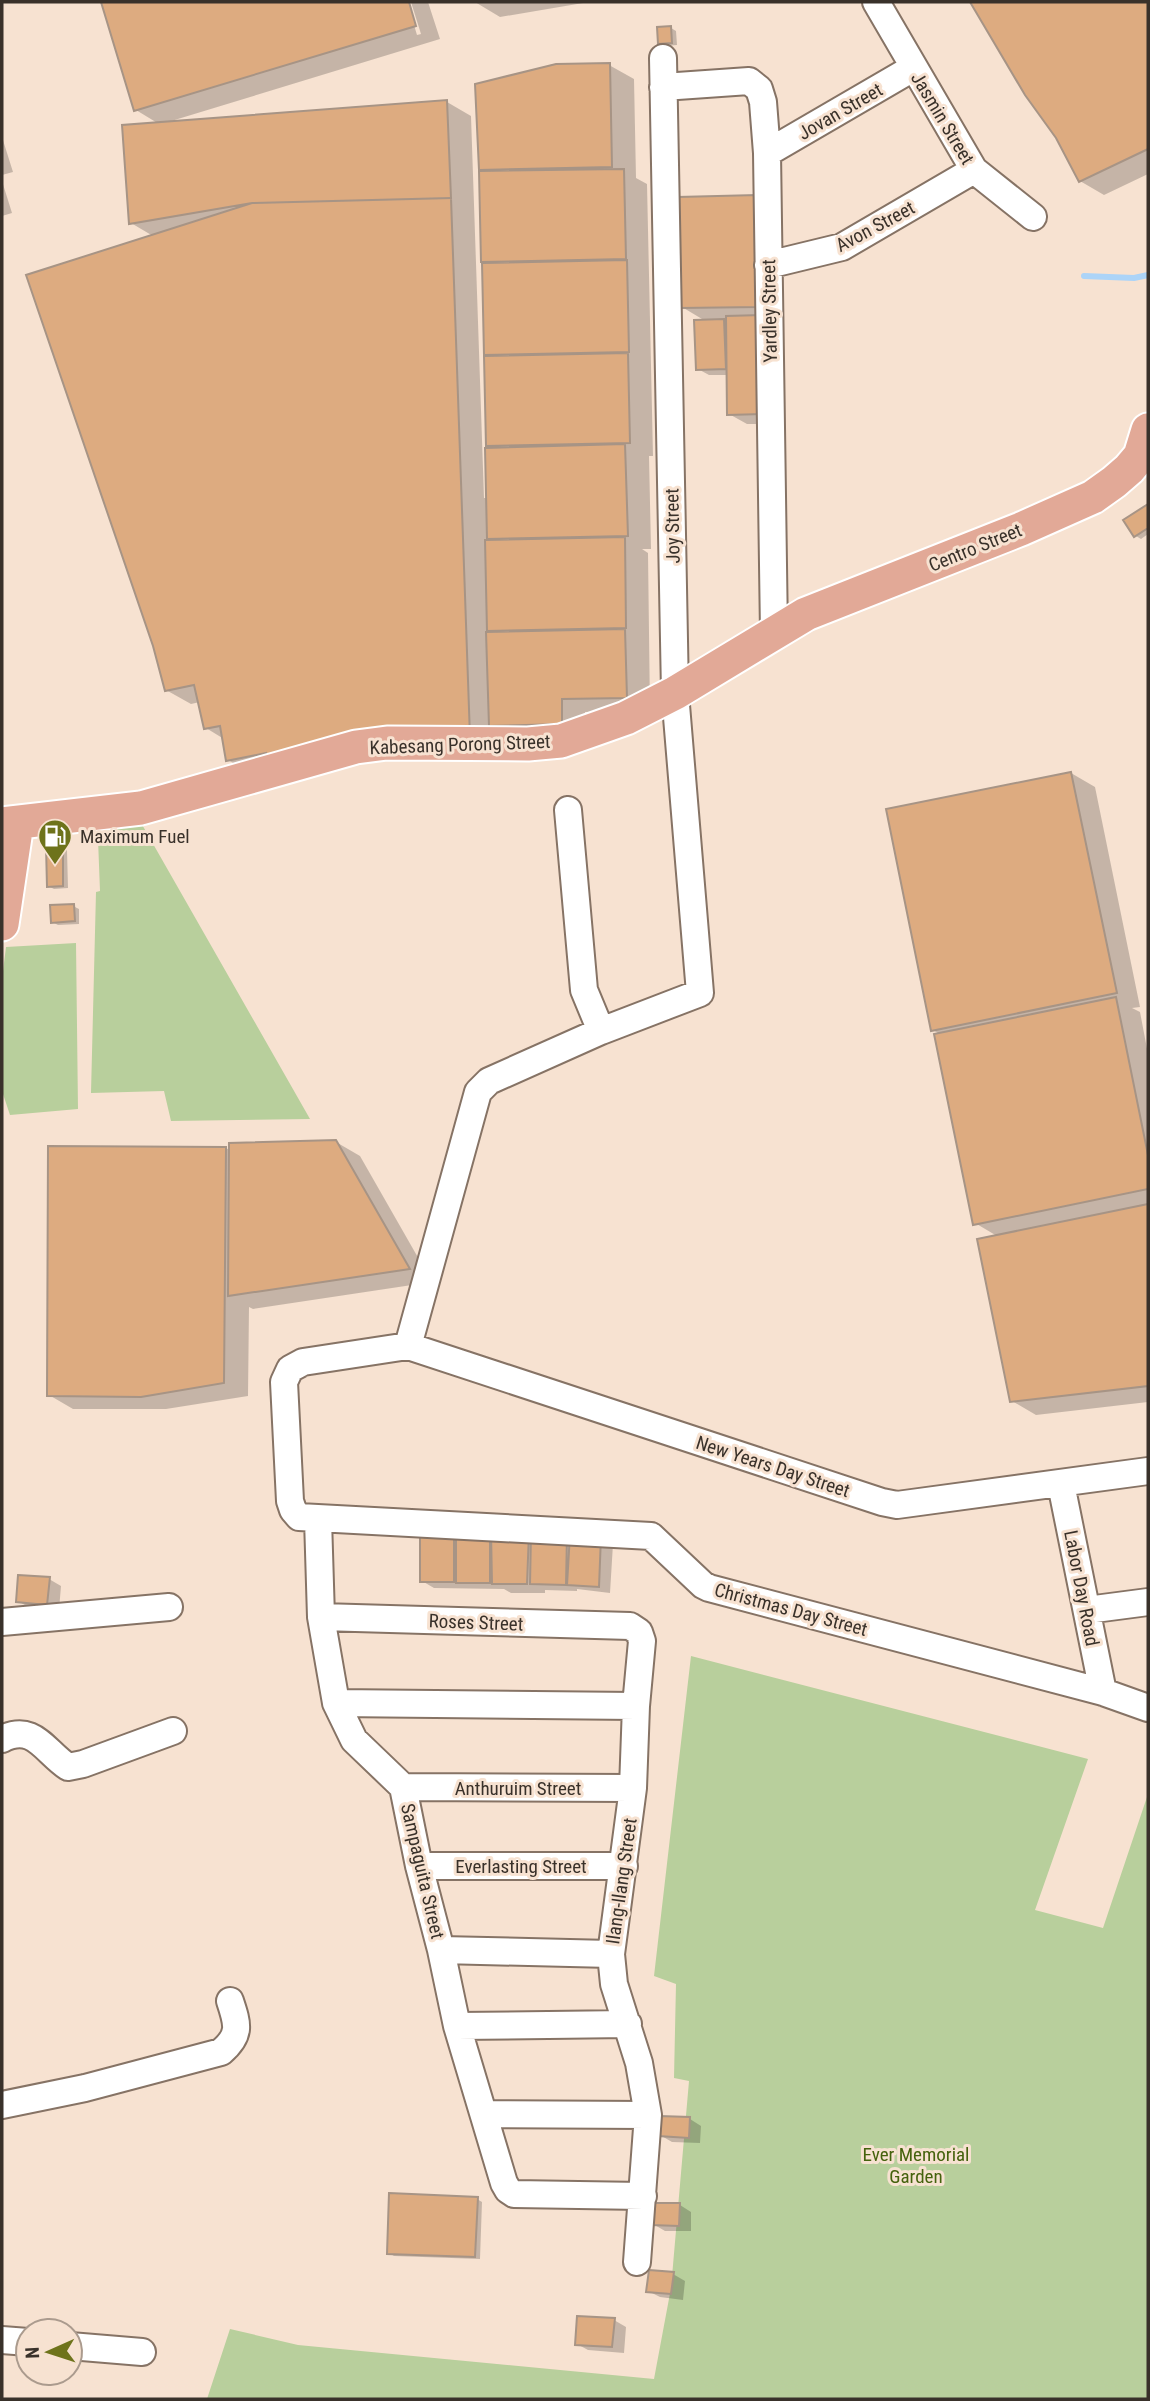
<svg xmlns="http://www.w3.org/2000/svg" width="1150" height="2401" viewBox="0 0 1150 2401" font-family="'Roboto Condensed',sans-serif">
<rect width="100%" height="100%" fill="#f7e2d1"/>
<!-- green -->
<path fill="#b8cf9c" d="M140,821L310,1119L171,1121L164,1091L91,1093L96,892L100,891L98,839L101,825Z
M76,943L78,1109L10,1115L2,1091V979L6,947Z
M691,1656L1088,1759L1035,1910L1103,1928L1148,1794V2399H207L230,2329L298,2345L654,2379L671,2288L689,2081L674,2078L676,1984L654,1976Z"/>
<!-- shadow -->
<path fill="#0003" d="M103,2H407L417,35L421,34L411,2H428L440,39L168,122L447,102L471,116L484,498H488L486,355L477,86L609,65L634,79L636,178L647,184L653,456H649L651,549H642L648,553L650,711L585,712L586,737L514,739L492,726L493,750L410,748L252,774L228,760L224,739L206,728L200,702L191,704L166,690L153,236L131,223L159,124L136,110Z
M475,2H589L500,17Z
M972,2H1148V174L1104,195L1080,181L1057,137Z
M671,28L676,31L677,45L665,46L660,43Z
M2,137L13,172L2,175Z
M2,181L12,213L2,216Z
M781,211L783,320H767L781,424H747L729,414V375H709L698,369L707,322L682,307Z
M1148,506V534L1141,539L1136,536L1126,520Z
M1071,773L1095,787L1140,1007L1132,1008L1140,1012L1148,1054V1402L1036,1415L1012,1401L997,1236L975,1223L941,1035L933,1030Z
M62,847L67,850L68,888L54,889L48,886Z
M73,906L79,909V924L58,925L52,922Z
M336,1142L360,1156L432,1282L253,1309L249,1307L248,1396L166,1409H73L49,1395L226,1148L231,1151Z
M422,1531L613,1544L610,1593L577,1589V1591L545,1590V1593H511L504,1589L434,1588L422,1581Z
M49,1579L61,1586L59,1610L30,1608L18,1601Z
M690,2119L701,2126L700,2143L672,2142L660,2135Z
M477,2199L482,2202L480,2259L394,2256L389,2253Z
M680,2205L691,2212V2231H665L653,2224Z
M673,2274L685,2281L683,2300L660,2297L648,2291Z
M614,2320L626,2327L624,2353L588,2350L577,2344Z"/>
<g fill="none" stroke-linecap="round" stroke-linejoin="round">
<!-- stream -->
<path stroke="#acd4f8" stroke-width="6" d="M1084,276L1134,278L1148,275"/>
</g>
<!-- building -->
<path fill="#ddab80" stroke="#a79485" stroke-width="2" d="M101,2H409L416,26L134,111Z
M970,2H1148V149L1079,182L1056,138L1025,95Z
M671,26L672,43L658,44L657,27Z
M610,63L612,167L479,170L475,84L556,64Z
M447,100L451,198L252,203L129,224L122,125Z
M624,169L626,259L481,262L479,171Z
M757,195L759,307L680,308L678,197Z
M451,198L470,737L266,768V753L226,761L220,726L204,729L194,685L165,691L153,646L26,275L252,203Z
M627,260L629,352L484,355L482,263Z
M762,315L763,414L727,415L726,316Z
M724,319L726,369L696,370L694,320Z
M628,353L630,443L486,446L484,356Z
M625,444L628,536L487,539L485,448Z
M1148,504V528L1134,537L1123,520Z
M625,537L626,628L487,631L485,540Z
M625,629L627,698L562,699V724L489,726L486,632Z
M1071,772L1117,993L931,1031L886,809Z
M63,845V886L47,887L46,846Z
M74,904L75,921L51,923L50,905Z
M1116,997L1148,1155V1189L973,1225L934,1034Z
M336,1140L410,1269L228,1296L229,1143Z
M48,1146L226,1147L224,1383L141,1397L47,1396Z
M1148,1204V1386L1010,1402L977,1239Z
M420,1530H454V1582H420Z
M456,1531H490V1583H456Z
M491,1532H529L527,1584H492Z
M531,1534L567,1535L566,1585L530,1584Z
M570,1534L601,1536L599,1587L567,1585Z
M18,1575L50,1577L47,1605L16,1602Z
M659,2116L690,2117L689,2138L658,2136Z
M389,2193L478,2197L475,2257L387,2254Z
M652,2203H680L679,2226L651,2225Z
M649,2270L674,2272L671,2294L646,2292Z
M577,2316L615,2318L612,2347L575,2345Z"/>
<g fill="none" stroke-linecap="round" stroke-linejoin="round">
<!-- minor casing -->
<g stroke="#867365" stroke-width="30">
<path id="minor" d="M876,2L974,170L1033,217
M663,87L749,81L759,89L763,102L767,153L774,633
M767,153L913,68
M768,265L842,247L974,170
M568,810L584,990L601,1031
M408,1346L478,1092L489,1081L601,1031L700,993L675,693L663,58
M1148,1471L897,1505L882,1502L408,1346L303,1362L290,1369L284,1382L290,1501L293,1510L299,1517L651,1536L703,1585L709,1588L1103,1692L1148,1708
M1061,1484L1103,1692
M318,1519L321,1617L336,1703L354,1740L403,1787L419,1866L441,1950L457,2026L504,2183L508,2190L514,2194L643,2196
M1087,1610L1148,1602
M321,1617L630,1626L639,1632L642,1641L636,1706L633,1788L611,1954L614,1984L639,2063L648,2115L637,2262
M2,1622L169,1607
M336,1703L636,1706
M2,1739C34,1723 44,1751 68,1767L83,1764L173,1731
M403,1787L633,1788
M419,1866H624
M441,1950L611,1954
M457,2026L628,2024
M2,2105L85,2088L221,2052C241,2035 238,2025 230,2001
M485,2114L648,2115
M2,2340L28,2342
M70,2346L142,2352"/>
</g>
<!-- major casing -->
<g stroke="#fff" stroke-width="37">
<path id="major" d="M2,824L141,808L356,747L387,743L528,744L561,741L626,718L675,693L806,614L1021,529L1093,497L1114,482L1129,469L1140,456L1148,430
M2,924L17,823"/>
</g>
<!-- minor -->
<use href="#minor" stroke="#fff" stroke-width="26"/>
<!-- major -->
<use href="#major" stroke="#e2a997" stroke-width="33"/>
</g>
<!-- icons -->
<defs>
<g id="fuel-pin" transform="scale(1.75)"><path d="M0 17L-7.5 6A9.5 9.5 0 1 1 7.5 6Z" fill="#6e731b" stroke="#f7e2d1"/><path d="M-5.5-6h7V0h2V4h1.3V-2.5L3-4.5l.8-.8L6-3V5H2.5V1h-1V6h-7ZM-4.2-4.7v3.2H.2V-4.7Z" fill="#fff"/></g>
</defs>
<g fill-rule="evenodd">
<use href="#fuel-pin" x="55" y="836"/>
</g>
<g text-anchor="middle" stroke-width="6" stroke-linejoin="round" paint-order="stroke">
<!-- street labels -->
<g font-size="19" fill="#39312a" stroke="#f7e2d1">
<text transform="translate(840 111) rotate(-30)" y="7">Jovan Street</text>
<text transform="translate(943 118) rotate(59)" y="7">Jasmin Street</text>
<text transform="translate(875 226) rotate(-28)" y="7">Avon Street</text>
<text transform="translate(769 311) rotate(-91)" y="7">Yardley Street</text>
<text transform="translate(672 526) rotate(-91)" y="7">Joy Street</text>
<text transform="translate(975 547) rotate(-22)" y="7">Centro Street</text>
<text transform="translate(460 744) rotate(-2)" y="7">Kabesang Porong Street</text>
<text transform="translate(773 1466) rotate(18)" y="7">New Years Day Street</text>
<text transform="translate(1082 1588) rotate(79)" y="7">Labor Day Road</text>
<text transform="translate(791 1609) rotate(15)" y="7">Christmas Day Street</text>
<text transform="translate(476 1622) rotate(2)" y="7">Roses Street</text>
<text x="518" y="1795">Anthuruim Street</text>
<text x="521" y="1873">Everlasting Street</text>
<text transform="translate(423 1871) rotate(77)" y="7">Sampaguita Street</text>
<text transform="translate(621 1881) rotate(-82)" y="7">Ilang-Ilang Street</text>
</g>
<!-- poi labels -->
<g font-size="19" fill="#39312a" stroke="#f7e2d1" text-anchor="start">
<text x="80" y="843">Maximum Fuel</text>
</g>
<!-- park labels -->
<g font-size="19" fill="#45620d" stroke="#f7e2d1">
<text x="916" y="2161">Ever Memorial<tspan x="916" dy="22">Garden</tspan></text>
</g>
</g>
<!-- border -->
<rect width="1150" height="2401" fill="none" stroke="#39312a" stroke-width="7"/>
<!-- north arrow -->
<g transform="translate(49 2352) rotate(267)"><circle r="33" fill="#f7e2d1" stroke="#ab9b8e" stroke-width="2"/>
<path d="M0-5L12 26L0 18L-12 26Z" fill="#6e731b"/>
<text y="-10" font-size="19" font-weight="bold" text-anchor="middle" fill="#39312a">N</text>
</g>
</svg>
